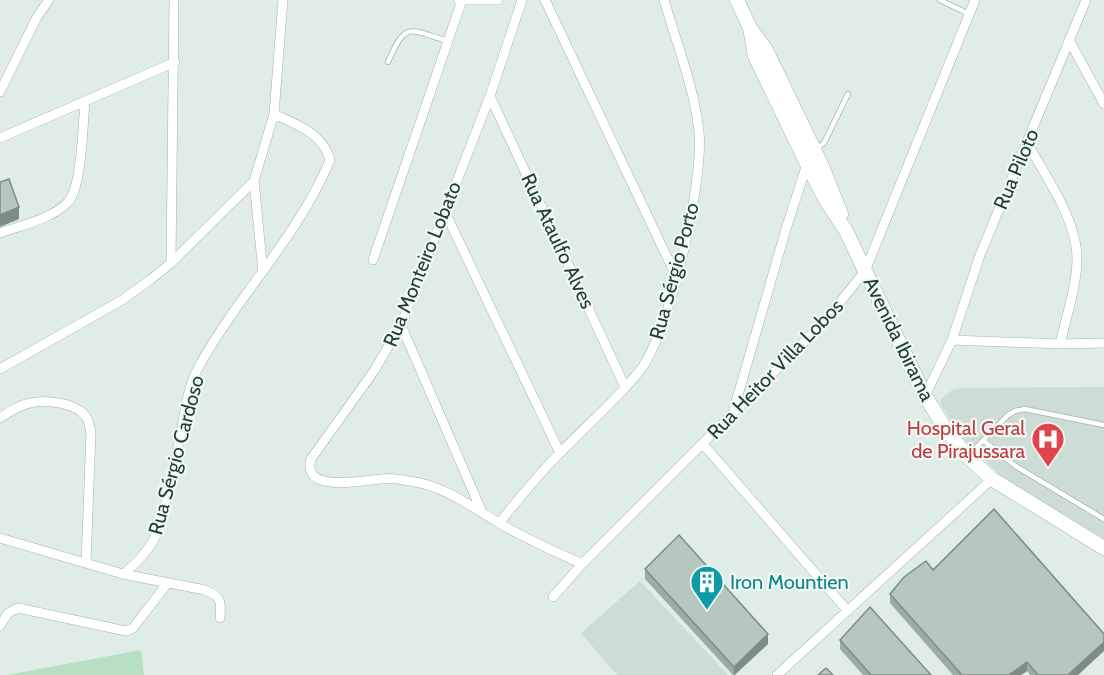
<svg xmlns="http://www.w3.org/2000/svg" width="1104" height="675" viewBox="0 0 1104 675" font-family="Cabin,sans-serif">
<rect width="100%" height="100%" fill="#e0ece7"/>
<!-- built -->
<path fill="#cedcd6" d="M1104,387V539L1003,478L960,435L941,405V399L952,390L963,388Z
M640,581L728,675H617L581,633Z"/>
<!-- green -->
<path fill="#b7dfc3" d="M141,650L144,675H7Z"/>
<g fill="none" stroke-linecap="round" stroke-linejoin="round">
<!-- service casing -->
<g stroke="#a2b4ae" stroke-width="6">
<path id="service" d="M940,0L969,14
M388,62C406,21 408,29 447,41
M817,148L824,143L848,94
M984,441L1017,467L1104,519
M968,456L1008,415L1015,411L1025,409L1104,425"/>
</g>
<!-- minor casing -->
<g stroke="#a2b4ae" stroke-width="10">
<path id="minor" d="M458,0H498
M522,0L490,96L401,325L374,371L311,459C301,494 363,480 381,479C390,478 400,479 409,481C443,485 470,506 499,523C526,539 554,551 582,564
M545,0L676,276
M1069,40L1104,104
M0,92L37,17L49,0
M490,96L625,387
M0,138L175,62
M1027,143C1045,175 1077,220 1077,258C1077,286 1066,317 1060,344
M254,181L263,272
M444,210L560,453
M0,233C22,225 52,219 68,202C82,188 83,122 85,101
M373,260L462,0
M171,263L174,0
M401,325L482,512
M952,340L1060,344L1104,343
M0,369L122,300L150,280L171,263L254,181L274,114L283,0
M925,396L952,340L980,255L1086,0
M734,409L786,229L807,164
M0,418C9,412 19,405 30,403C46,399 78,403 87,418C89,422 90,428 91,432L86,563
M703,444L847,610
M499,523C519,499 539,473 562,451C588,424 618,399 641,369C670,330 704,181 699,132C695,90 676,41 664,0
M0,538L123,574L205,590C222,597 221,601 220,618
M123,574C140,561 152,547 160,527C168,496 174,465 181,433C185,412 188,387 198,368C238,295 298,237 330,160C324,134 296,124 274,114
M553,597L582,564L824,322L865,271L975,0
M0,626L8,613L18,608L126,631L133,628L167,584
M777,675L992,479"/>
</g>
<!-- secondary casing -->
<g stroke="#9db8b0" stroke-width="15">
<path id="secondary" d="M737,0L750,28L766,50L822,166L841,214
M750,28L755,56L807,164L825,199L846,231L925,396L947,431L968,457L992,479L1104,548"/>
</g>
<!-- service -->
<use href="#service" stroke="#fff" stroke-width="4.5"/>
<!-- minor -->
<use href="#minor" stroke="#fff" stroke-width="9"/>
<!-- secondary -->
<use href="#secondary" stroke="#fff" stroke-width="14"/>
</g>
<!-- wall -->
<path fill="#9caba5" d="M645,569L768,644L735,675H733L645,579Z
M933,570L1078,675H1030L1027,671L1021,675H953L890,603V594Z
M840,640L931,675H863L840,649Z"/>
<!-- shaded-wall -->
<path fill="#7f8b86" d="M19,207V219L0,227V215Z
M768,634V644L734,675V667Z
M1104,642V651L1078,675H1068Z
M1027,662V671L1021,675H1009Z"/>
<!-- building -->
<path fill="#b5c7c0" stroke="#7f8b86" stroke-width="1.5" d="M9,179L19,207L0,215V182Z
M994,509L1104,634V642L1068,675H1038L1027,662L1009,675H962L890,594L904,577L926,561L933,570Z
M679,535L768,634L734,667L645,569Z
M870,607L931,675H871L840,640Z
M826,668L833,675H818Z"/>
<!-- icons -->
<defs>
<g id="hospital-pin" transform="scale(1.725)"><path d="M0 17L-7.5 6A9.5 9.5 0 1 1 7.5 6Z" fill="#e0444e" stroke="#f0f8f4"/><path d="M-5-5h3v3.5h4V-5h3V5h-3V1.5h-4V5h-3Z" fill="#fff"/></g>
<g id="building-pin" transform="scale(1.725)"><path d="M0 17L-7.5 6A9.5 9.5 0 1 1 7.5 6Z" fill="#0f9aa8" stroke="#f0f8f4"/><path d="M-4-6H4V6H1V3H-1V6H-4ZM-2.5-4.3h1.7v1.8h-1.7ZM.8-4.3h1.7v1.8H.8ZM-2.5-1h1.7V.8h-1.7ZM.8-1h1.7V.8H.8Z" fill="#fff"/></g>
</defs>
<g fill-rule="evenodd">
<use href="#hospital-pin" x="1048" y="439"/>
<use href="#building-pin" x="707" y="582"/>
</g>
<g text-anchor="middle" stroke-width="4.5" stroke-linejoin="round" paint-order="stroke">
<!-- street labels -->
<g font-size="20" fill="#1f3d36" stroke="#f0f8f4">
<text transform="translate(1016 169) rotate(-67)" y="7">Rua Piloto</text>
<text transform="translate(558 241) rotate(65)" y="7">Rua Ataulfo Alves</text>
<text transform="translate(422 264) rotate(-68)" y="7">Rua Monteiro Lobato</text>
<text transform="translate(674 271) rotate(-75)" y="7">Rua Sérgio Porto</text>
<text transform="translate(899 339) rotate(64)" y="7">Avenida Ibirama</text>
<text transform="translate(775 369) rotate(-46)" y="7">Rua Heitor Villa Lobos</text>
<text transform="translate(176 455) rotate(-75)" y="7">Rua Sérgio Cardoso</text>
</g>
<!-- health labels -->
<g font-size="20" fill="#be3a42" stroke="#f0f8f4" text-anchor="end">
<text x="1025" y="435">Hospital Geral<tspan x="1025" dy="23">de Pirajussara</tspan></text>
</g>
<!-- culture labels -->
<g font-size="20" fill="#0d838f" stroke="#f0f8f4" text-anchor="start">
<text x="730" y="589">Iron Mountien</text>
</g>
</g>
</svg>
